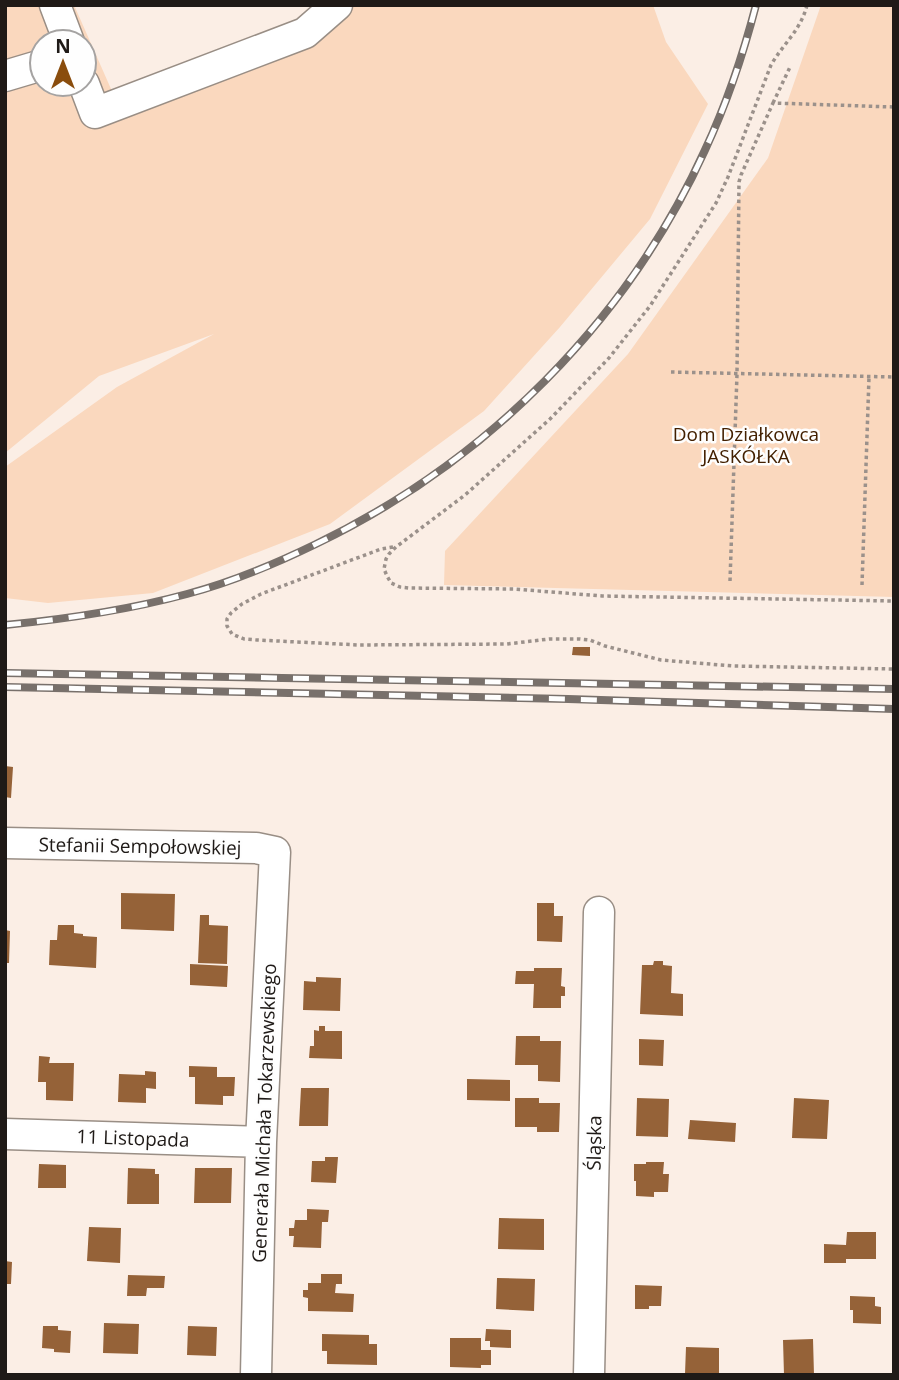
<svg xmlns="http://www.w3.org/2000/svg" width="899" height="1380" viewBox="0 0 899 1380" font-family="'Open Sans',sans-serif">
<rect width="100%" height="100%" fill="#fbeee5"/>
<!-- green -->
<path fill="#fad8be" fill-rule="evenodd" d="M5,5H74L115,98L316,34L353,5H653L666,42L708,104L650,219L560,327L484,411L330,524L153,593L48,603L5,598V467L117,387L214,334L99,376L5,453ZM42,42H84V84H42Z
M821,5H894V597L444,585L445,551L628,354L768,158Z"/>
<!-- building -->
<path fill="#956238" d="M573,647H590V656L572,655Z
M5,766L13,767L11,798L5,797Z
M121,893L175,894L174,931L121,929Z
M537,903H554V916H563L562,942L537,941Z
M200,915H209V925L228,926L227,964L198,963Z
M58,925H74V933L83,934V936L97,937L96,968L49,965L50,940H57Z
M5,930L10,931L9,963H5Z
M654,961H663V965L672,966L671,993L683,994V1016L640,1014L642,965H653Z
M190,964L228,966L227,987L190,985Z
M534,968H562L561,986L565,987V996H561V1008H533L534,984H515L516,971H534Z
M316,977L341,978L340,1011L303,1010L304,981L316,982Z
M319,1026H325V1031H342V1059L309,1058L310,1046H314V1030L319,1031Z
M516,1036H540V1041H561L560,1082L538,1081V1065H515Z
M639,1039L664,1040L663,1066L639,1065Z
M39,1056L50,1057L49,1063H74L73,1101L46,1100V1082H38Z
M189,1066L217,1067V1077H235L234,1096H223V1105L195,1104V1077H189Z
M145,1071L156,1072V1089L146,1088V1103L118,1102L119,1074L145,1075Z
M467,1079L510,1080V1101L467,1100Z
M301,1088H329L328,1126H299Z
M515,1098H539V1103H560L559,1132H537V1127H515Z
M637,1098L669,1099L668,1137L636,1136Z
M794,1098L829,1100L827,1139L792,1138Z
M690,1120L736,1123L735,1142L688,1139Z
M325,1157H338L336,1183L311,1182L312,1161H325Z
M646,1162H664L663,1174H669L668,1192H654V1197L636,1196V1181H634V1164H646Z
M39,1164L66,1165V1188H38Z
M128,1168L155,1169V1174H159V1204H127Z
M195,1168H232L231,1203H194Z
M307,1209L329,1210L328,1222H322L321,1248L293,1247L294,1236H289V1228H294L295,1220H307Z
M499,1218L544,1219V1250L498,1249Z
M89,1227L121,1228L120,1263L87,1261Z
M847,1232H876V1259H846V1263H824V1244L846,1245Z
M5,1261L12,1262L11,1284H5Z
M321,1274H342V1284H336L335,1293L354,1294L353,1312L308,1311V1298L303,1297V1290H308V1283H321Z
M128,1275L165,1276L164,1288H147L146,1296H127Z
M497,1278L535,1279L534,1311L496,1309Z
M635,1285L662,1286L661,1306H649V1309H635Z
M850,1296L875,1297V1306L881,1307V1324L853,1323V1310H850Z
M104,1323L139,1324L138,1354L103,1353Z
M43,1326H58V1330L71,1331L70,1353L54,1352V1349L42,1348Z
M188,1326L217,1327L216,1356L187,1355Z
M486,1329L511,1330V1348L490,1347V1341H485Z
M322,1334L369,1335V1344H377V1365L327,1364V1351H322Z
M450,1338H481V1350H491V1365H481V1368L450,1367Z
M813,1339L814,1375H784L783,1340Z
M686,1347L719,1348V1375L685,1374Z"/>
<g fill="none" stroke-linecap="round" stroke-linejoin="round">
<!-- minor casing -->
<g stroke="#998e85" stroke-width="33">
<path id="minor" d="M55,5L69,42
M5,76L42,65
M84,84L95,113L305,33L337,5
M5,843L256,848L275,852L261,1142L256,1375
M5,1134L261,1142
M589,1375L599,912"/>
</g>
<!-- path -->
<path stroke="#9b918b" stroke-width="3.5" stroke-dasharray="3.5 3.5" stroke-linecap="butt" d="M807,5C801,30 783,44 771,65L728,177L716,203L650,306L609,358L550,419L465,495L396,547L389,554L386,559L384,569L387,576L391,583L400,587L409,588L514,589L602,596L894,601
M773,103L791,65
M671,372L894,377
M393,547L381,549L261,594L242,604L231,613L227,619V626L232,634L244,639L257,640L359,645L507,644L549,639H580L590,640L605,646L661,660L733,666L894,669
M730,581L737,374L739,182L741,175L773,103L894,107
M862,585L869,377"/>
<!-- minor -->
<use href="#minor" stroke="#fff" stroke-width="30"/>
<!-- rail casing -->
<g stroke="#78706b" stroke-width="8">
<path id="rail" d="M5,625C67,619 128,610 187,594C232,582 275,564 316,544C486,462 627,322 705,150C727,103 743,55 756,5
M5,673L894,689
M5,687L568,699L894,709"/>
</g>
<!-- rail -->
<use href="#rail" stroke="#fefefe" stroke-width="5" stroke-dasharray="16" stroke-linecap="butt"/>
</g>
<g text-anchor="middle" stroke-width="5" stroke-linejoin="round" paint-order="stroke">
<!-- park labels -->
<g font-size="19" fill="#432000" stroke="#fefefe">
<text x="746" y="441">Dom Działkowca<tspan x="746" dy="22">JASKÓŁKA</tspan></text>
</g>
<!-- street labels -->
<g font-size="19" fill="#1f1a17" stroke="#fefefe">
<text transform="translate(140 846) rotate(1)" y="7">Stefanii Sempołowskiej</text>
<text transform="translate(264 1113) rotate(-88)" y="7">Generała Michała Tokarzewskiego</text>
<text transform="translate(133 1138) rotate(2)" y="7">11 Listopada</text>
<text transform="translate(594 1143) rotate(-89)" y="7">Śląska</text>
</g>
</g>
<!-- border -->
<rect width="899" height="1380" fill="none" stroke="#1f1a17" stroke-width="14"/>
<!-- north arrow -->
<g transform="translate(63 63)"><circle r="33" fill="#fefefe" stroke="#a5a3a2" stroke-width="2"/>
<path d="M0-5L12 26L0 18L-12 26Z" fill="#8a4d0d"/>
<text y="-10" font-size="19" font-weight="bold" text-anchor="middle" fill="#1f1a17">N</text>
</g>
</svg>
